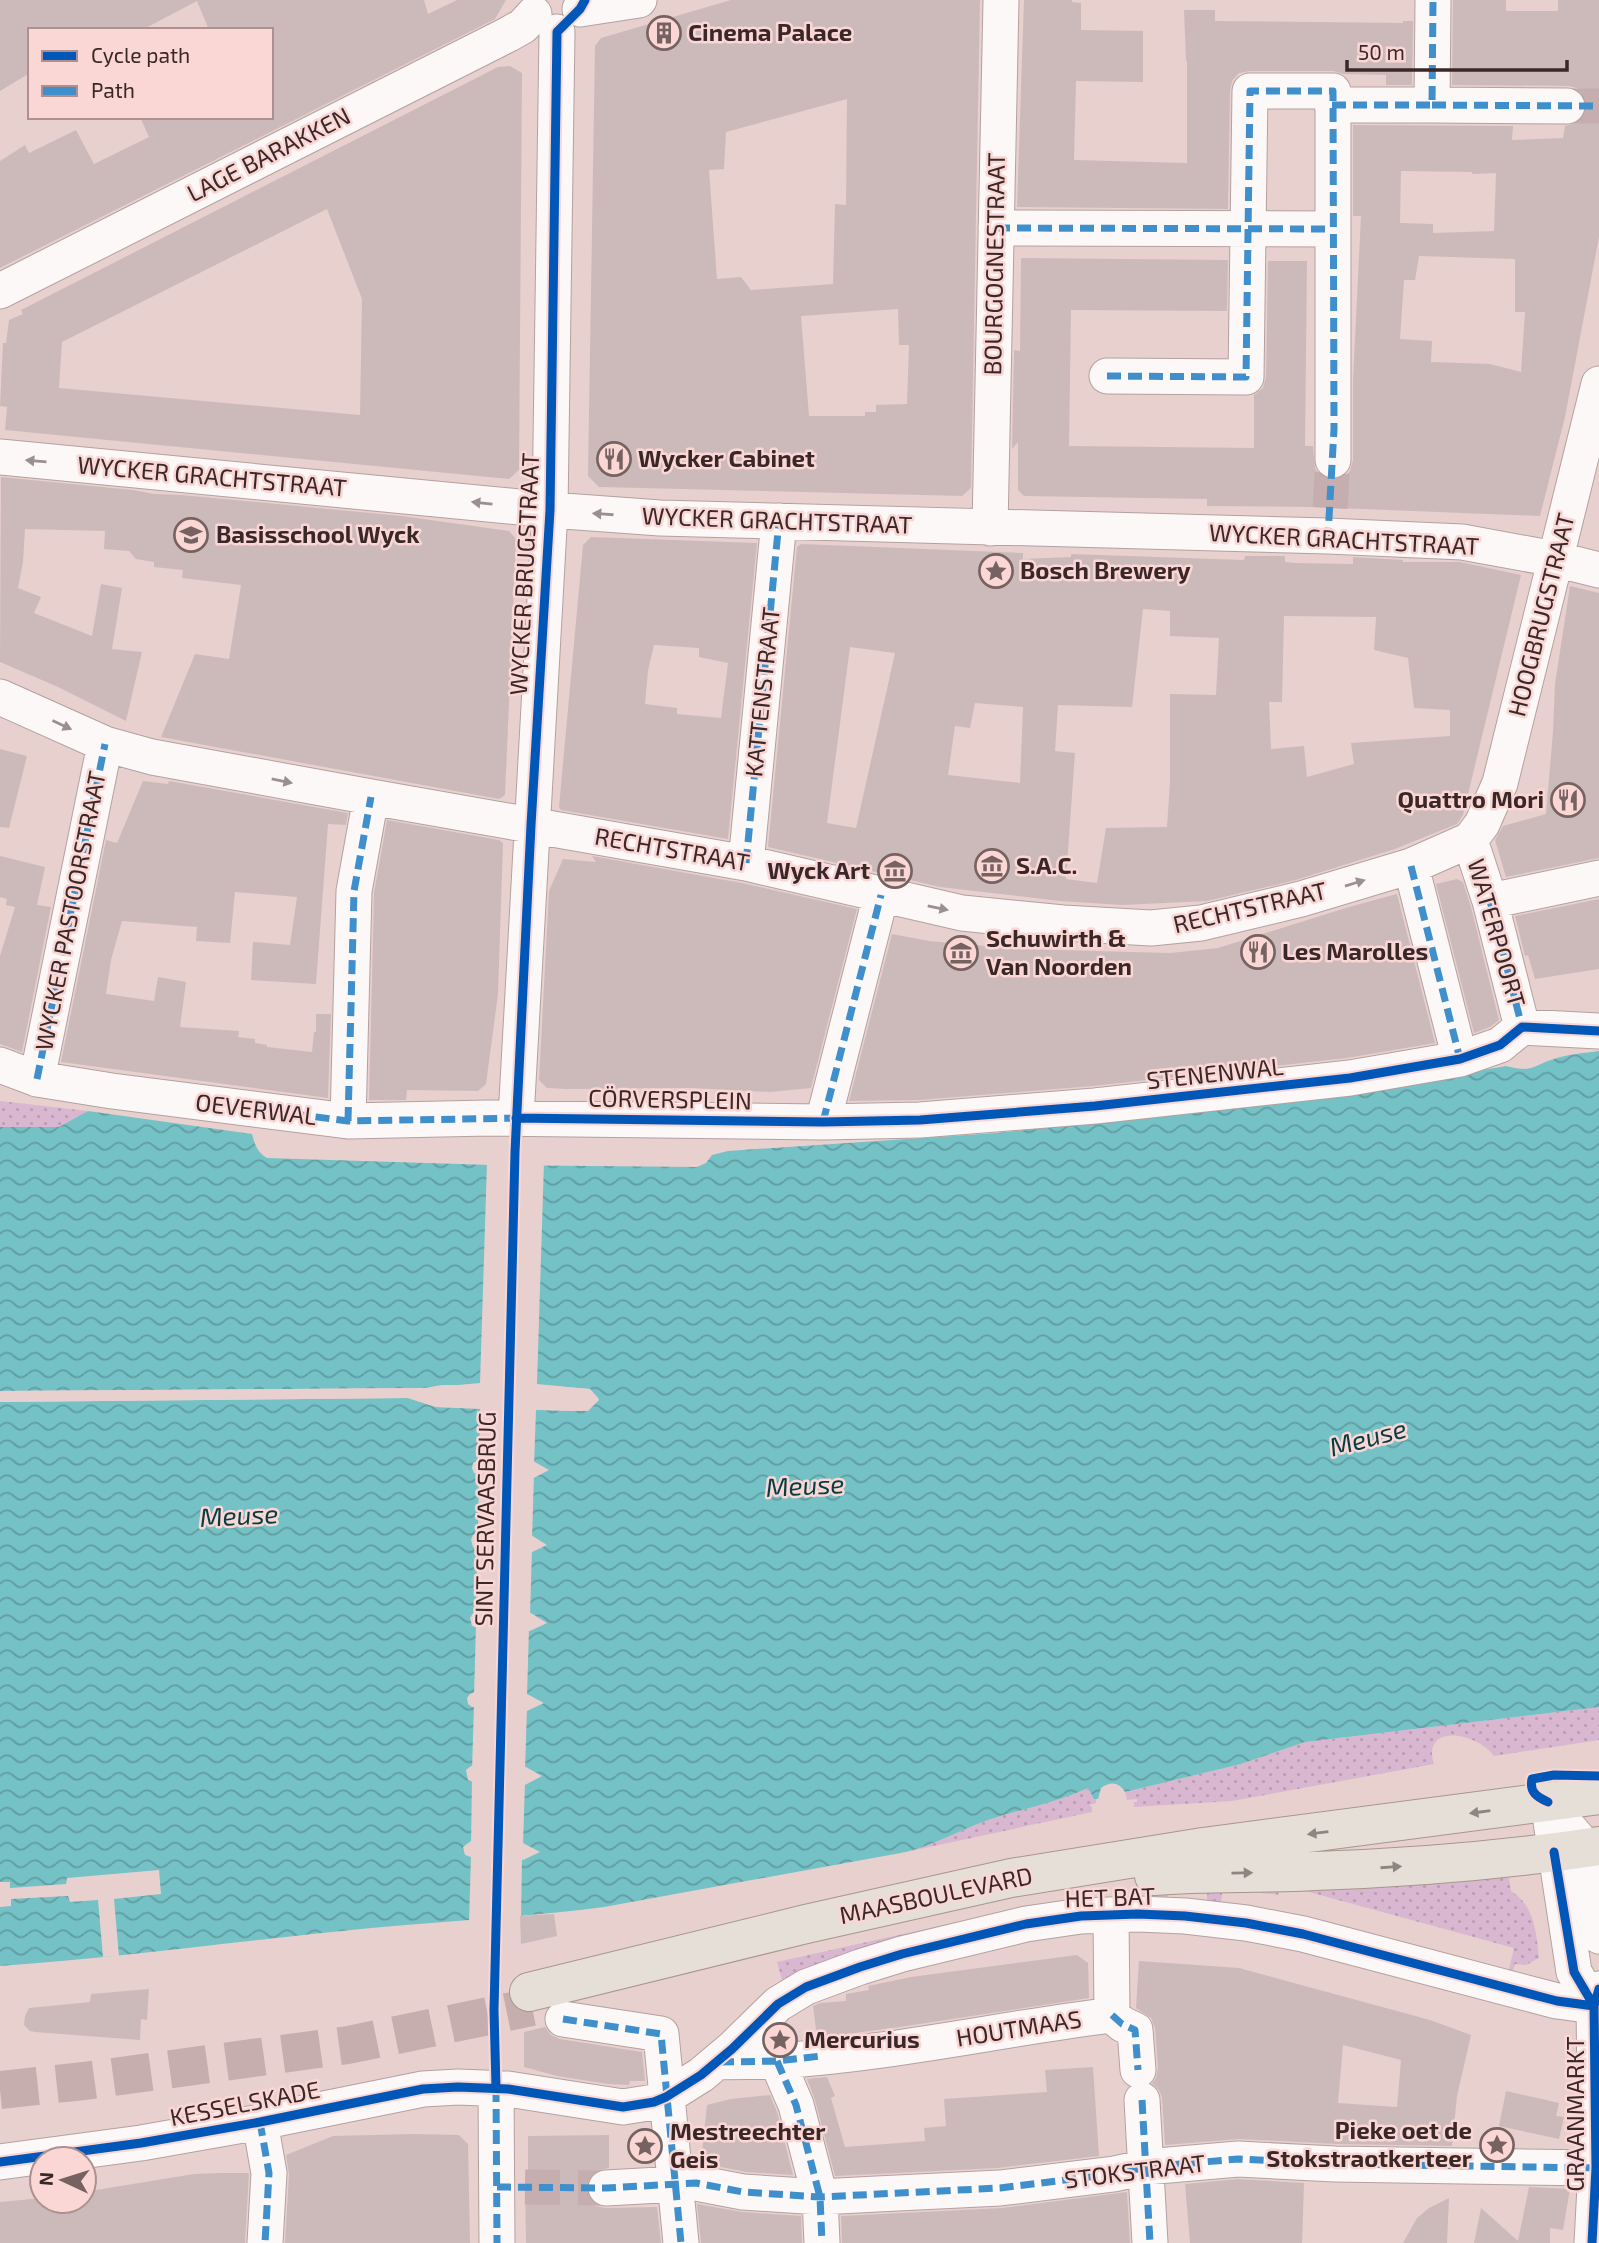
<svg xmlns="http://www.w3.org/2000/svg" width="1599" height="2243" viewBox="0 0 1599 2243" font-family="'Exo 2',sans-serif">
<defs>
<pattern id="grass-dots" width="8" height="8" patternUnits="userSpaceOnUse" patternTransform="scale(1.75)"><rect width="8" height="8" fill="#d9b7d1"/><path d="M2 2h.1M6 6h.1" fill="none" stroke="#bb9db3" stroke-width="1.8" stroke-linecap="round"/></pattern>
<pattern id="water-waves" width="16" height="10" patternUnits="userSpaceOnUse" patternTransform="scale(1.75)"><rect width="16" height="10" fill="#74c1c6"/><path d="M0 5q4-4 8 0t8 0" fill="none" stroke="#609da1"/></pattern>
</defs>
<rect width="100%" height="100%" fill="#e8d0ce"/>
<!-- grass -->
<path fill="url(#grass-dots)" d="M0,1101L88,1111L60,1127H0Z
M1599,1707V1740L1494,1756C1475,1731 1421,1724 1434,1764L1232,1801L1134,1807V1802H1137V1799L1127,1800L1125,1792L1241,1764L1305,1742Z
M1088,1788L1094,1798L1096,1799V1803L1089,1805L1092,1807V1812L906,1852C934,1845 960,1830 988,1820C1021,1809 1056,1803 1088,1788Z
M1509,1878L1511,1891C1535,1906 1536,1932 1539,1958L1526,1965L1515,1964L1510,1979L1507,1978L1514,1948L1309,1892L1280,1887L1278,1895L1223,1887L1220,1909L1207,1907V1881Z
M1169,1892L1165,1905L801,1972L782,1980L777,1962L1011,1910L1156,1897Z"/>
<!-- water -->
<path fill="url(#water-waves)" fill-rule="evenodd" d="M1599,1051V1707L1305,1742L1241,1764L1125,1792C1119,1782 1110,1781 1101,1788L1098,1799H1094L1088,1788C1056,1803 1021,1809 988,1820C960,1830 934,1845 906,1852L604,1907C527,1917 449,1921 371,1928C247,1940 124,1957 0,1966V1402L408,1398L436,1407L576,1411L588,1410L599,1399L590,1389L537,1385H442L425,1388L0,1391V1127H59L88,1111L252,1134C255,1145 257,1152 267,1158L491,1165L697,1167L706,1163L712,1155L728,1151L997,1133L1318,1099L1506,1066C1533,1073 1532,1066 1554,1059C1568,1054 1585,1053 1599,1051ZM477,1460L533,1461L549,1470L532,1479L480,1476L474,1473L472,1468L473,1463ZM479,1534L531,1535L547,1545L530,1553L478,1550L473,1547L471,1540L473,1535ZM478,1612L531,1613L547,1623L530,1631L478,1628L472,1626L470,1618L473,1613ZM475,1692L527,1694L544,1703L527,1711L472,1707L468,1704L467,1698L470,1694ZM471,1766L526,1767L542,1776L525,1785L473,1782L468,1780L466,1770ZM471,1841L523,1843L540,1852L523,1860L471,1857L465,1855L463,1847Z"/>
<!-- pier -->
<path fill="#e8d0ce" d="M487,1162H544L537,1384L590,1389L599,1400L588,1411L536,1410L534,1466L479,1463L480,1409L436,1407L408,1398L0,1402V1398L408,1395L437,1404L587,1407L594,1399L588,1392L480,1387L425,1391L0,1394V1391L425,1388L480,1383Z
M479,1472L534,1474L532,1539L478,1537Z
M477,1546L532,1548L530,1617L476,1616Z
M476,1624L529,1628L527,1697L474,1696Z
M474,1704L527,1707L525,1771L472,1770Z
M472,1778L525,1782L523,1846L471,1845Z
M471,1854L522,1857L521,1919L469,1923Z
M159,1870L161,1894L114,1899L119,1956L103,1957L98,1900L70,1902L68,1896L11,1899V1906L0,1907V1882H10V1888L66,1884L67,1878Z"/>
<!-- building -->
<path fill="#ccbaba" fill-rule="evenodd" d="M0,0H424L428,14L457,0H506L495,19L0,268V161L25,145L29,153L76,130L94,164L149,137L140,117H271V30H209L197,1L142,30H30V73L0,91Z
M731,0H980L971,488L962,496L599,487L588,476L595,46L601,38ZM847,99L846,205L835,204L833,284L751,290L741,277L717,279L709,170L724,169L726,132ZM898,309L899,345H909L907,404L876,405V412H865V416H809L801,316Z
M1024,0H1072V2L1081,3V30L1143,31V82L1076,81L1074,160L1187,163V61H1186L1184,10H1215V21L1403,23V21H1413L1412,85H1386V75L1344,74L1333,71H1250L1239,73L1232,81L1230,91L1228,209L1017,207Z
M1453,0H1506V11H1558V0H1599V237L1565,417L1540,516L1312,507L1207,506V499L1024,496L1018,490V442L1012,449L1014,350L1020,351L1021,258L1228,260L1227,311L1071,310L1069,446L1254,448V395L1263,388L1266,377L1268,261H1307L1305,446H1313L1315,469L1324,478L1332,480L1342,478L1350,471L1353,460V380L1361,216H1353V125L1513,126L1512,140L1563,138L1565,126L1577,123L1585,116L1587,107L1584,96L1577,88L1568,86L1452,85ZM1401,171L1472,172V174L1496,173L1494,231L1433,233V224L1400,223ZM1419,256L1515,259V312H1525L1521,372L1490,364L1431,362L1432,341L1400,339L1404,280H1415Z
M510,66L522,73L519,470L509,479L5,430L7,407L0,406L3,343H6L9,320L23,314L21,310L498,67ZM327,209L362,299L360,415L59,388L62,342Z
M1,477L133,490L154,494L182,495L402,516L509,531L516,539L505,795L499,799L161,737L195,654L229,659L241,585L182,578L183,570L154,567V562L136,559L129,551L104,549L105,531L25,529L23,562L18,588L41,597L34,613L92,636L101,584L122,588L112,649L142,652L126,721L58,687L0,662Z
M591,537L757,543L728,839L561,810L559,807L583,545ZM654,645L699,648V657L728,663L721,718L677,714V708L645,704L648,671Z
M801,544L1023,553V559L1071,557V554L1244,560L1245,556H1285V562L1295,563L1353,564V557L1403,560V562H1460L1521,575L1463,815L1457,824L1395,849L1296,880L1207,901L1122,905L1060,901L940,887L768,847L797,547ZM1143,609L1170,611V636L1219,638L1216,695L1170,694V782L1167,827L1106,828L1097,883L1066,879L1075,753L1055,751L1058,705L1132,707ZM1284,616L1376,617L1374,650L1408,658L1414,708L1450,710V736L1351,743L1354,764L1307,777L1304,746L1271,749L1269,702H1282ZM850,647L895,653L856,828L827,823ZM975,703L1023,707L1020,783L948,775L955,726L970,728Z
M1570,586L1599,593V858L1506,877L1495,840L1503,826L1546,814L1553,732L1555,684Z
M0,749L27,756L9,828L0,827Z
M143,781L168,784L169,781L348,813L346,825L328,824L316,984L251,980L253,942L290,945L297,897L235,892L230,943L196,941L197,927L122,921L111,960L106,994L154,1001L158,977L186,982L180,1027L239,1031L238,1037L255,1039V1043L267,1045V1047L312,1052L314,1032H316V1014H331L328,1098L61,1062L106,840L117,843Z
M387,820L499,840L503,843L498,994L486,1084L478,1091L407,1090L406,1100H369L374,893Z
M0,856L45,867L37,905L51,907L22,1052L0,1044V956L15,907L6,905L7,899L0,897Z
M592,856L742,883L857,909L811,1088L771,1092L691,1088L566,1089L547,1088L539,1080L549,891L563,859L596,862Z
M1457,879L1463,882L1471,907L1499,1020L1490,1027L1474,1033L1436,884Z
M1397,894L1435,1043L1347,1058L1093,1086L919,1100L849,1101L892,934L929,941L1021,949L1170,953L1218,948L1349,907Z
M1599,899V969L1535,979L1528,955L1525,956L1515,916Z
M554,1914L557,1936L521,1944L520,1916Z
M1077,1955L1088,1963L1089,1998L900,2027L817,2038L813,2006L820,2003L846,2001V1994L869,1990L868,1986L911,1977Z
M1139,1961L1239,1968L1430,2020L1471,2035L1457,2096L1452,2146L1336,2144L1239,2139L1165,2145L1162,2098L1159,2090L1152,2083L1156,2078L1158,2068L1155,2028L1151,2018L1136,2008ZM1343,2045L1401,2060L1397,2107L1338,2103Z
M149,1989L147,2020L141,2019L140,2040L35,2032L30,2031L24,2025L25,2016L29,2008L90,2002L91,1994Z
M545,2027L551,2035L560,2039L642,2052L645,2081H630L629,2085L608,2084L557,2076L524,2067V2032Z
M1093,2067L1099,2156L998,2168L835,2176L815,2100L807,2079L827,2077L835,2096L831,2098L845,2147L925,2141L924,2128L946,2126L944,2099L1047,2092L1045,2070Z
M1506,2091L1559,2103L1556,2116L1564,2117L1559,2139L1499,2126Z
M770,2095L777,2112L793,2175L746,2172L701,2163L707,2105L731,2099Z
M414,2134L459,2135L468,2144L470,2243H285L289,2174L286,2155L333,2136Z
M609,2135V2168L596,2171L588,2178L586,2188L589,2198L596,2206L606,2208L657,2207L661,2243H526L525,2180H528V2136Z
M220,2173H249L245,2243H0V2202L42,2198V2201H84V2192L194,2174Z
M1238,2179L1304,2183L1302,2243H1190L1185,2184Z
M1529,2187L1570,2189L1563,2230L1550,2228V2243H1474L1481,2208L1518,2241Z
M1127,2192L1130,2243H842L841,2216L1002,2208Z
M1449,2198L1447,2243H1403L1417,2218L1429,2208Z
M697,2204L742,2212L801,2216L802,2243H701Z"/>
<g fill="none" stroke-linecap="round" stroke-linejoin="round">
<!-- minor-tunnel -->
<path stroke="#c5aead" stroke-width="35" stroke-dasharray="35 18" stroke-linecap="butt" d="M1567,106H1599
M1330,508L1333,460
M525,2187L606,2188"/>
<!-- major-tunnel -->
<path stroke="#c5aead" stroke-width="38" stroke-dasharray="38 19" stroke-linecap="butt" d="M0,2090L84,2081L348,2045L532,2007"/>
<!-- minor casing -->
<g stroke="#b3a1a0" stroke-width="37">
<path id="minor" d="M580,9L639,0
M1332,105H1432L1433,0
M1432,105L1567,106
M996,228L1332,229
M0,291L509,34L523,26L534,14
M1107,376L1246,377L1250,91H1333V460
M0,457L550,510L660,518L1328,536L1462,542L1555,559L1599,570
M990,528L1001,0
M0,697L105,744L152,757L371,797L746,863L962,913L1063,923L1151,928L1201,923L1301,899L1411,866L1470,840L1482,824L1500,783L1599,384
M1470,840L1490,901L1522,1027
M746,863L779,521
M1411,866L1460,1059
M1490,901L1599,878
M0,1065L37,1079L112,1091L348,1121L489,1118L823,1122L920,1120L1095,1106L1350,1078L1460,1059L1500,1045L1522,1027L1599,1031
M37,1079L105,744
M516,1118L550,510L557,32
M348,1121L354,891L371,797
M823,1122L881,895
M1548,1802L1574,1972L1594,2006
M1568,1827L1586,1848L1599,1936
M1111,1915L1112,2015
M1112,2015L1122,2024L1135,2030L1138,2070
M563,2019L661,2034L681,2243
M777,2061L796,2105L820,2197L822,2243
M718,2062C738,2061 757,2062 777,2061C889,2054 1000,2029 1112,2015
M496,2088L497,2243
M1142,2100L1150,2243
M260,2122L269,2173L265,2243
M0,2162L141,2143L260,2122L423,2089L458,2087L508,2089L623,2107L654,2102L666,2097L701,2075L732,2049L778,2004L806,1987L860,1967L902,1954L1026,1924L1081,1916L1138,1914L1185,1916L1246,1923L1303,1934L1557,2001L1594,2006
M606,2188L696,2183L743,2192L820,2197L877,2194L1000,2188L1114,2174L1146,2167L1238,2159L1335,2164L1596,2168
M1592,2243L1596,2168L1594,2006L1599,1989"/>
</g>
<!-- major casing -->
<g stroke="#a8968a" stroke-width="40">
<path id="major" d="M1154,1876C1208,1872 1262,1874 1315,1871C1410,1868 1506,1860 1599,1846
M529,1992L806,1924L1011,1878L1203,1847L1599,1795"/>
</g>
<!-- minor -->
<use href="#minor" stroke="#fcf8f8" stroke-width="35"/>
<!-- major -->
<use href="#major" stroke="#e6dfd8" stroke-width="38"/>
<!-- quiet -->
<path stroke="#3e8fcc" stroke-width="7" stroke-dasharray="14 7" stroke-linecap="butt" d="M1332,105H1432L1433,0
M1432,105L1599,106
M996,228L1332,229
M1107,376L1246,377L1250,91H1333L1334,429L1328,536
M746,863L779,521
M1411,866L1460,1059
M1490,901L1522,1027
M37,1079L105,744
M253,1109L348,1121L522,1118
M348,1121L354,891L371,797
M823,1122L881,895
M1112,2015L1122,2024L1135,2030L1138,2070
M563,2019L661,2034L681,2243
M777,2061L796,2105L820,2197L822,2243
M720,2062L777,2061L821,2056
M496,2088L497,2243
M1142,2100L1150,2243
M260,2122L269,2173L265,2243
M497,2187L606,2188L696,2183L743,2192L820,2197L1000,2188L1114,2174L1146,2167L1238,2159L1335,2164L1596,2168"/>
<!-- cycleway casing -->
<g stroke="#fad6d4" stroke-width="13">
<path id="cycleway" d="M516,1118L823,1122L920,1120L1095,1106L1350,1078L1460,1059L1500,1045L1522,1027L1599,1031
M1548,1802C1537,1797 1529,1792 1532,1779L1554,1775L1599,1776
M1554,1852L1574,1972L1594,2006
M496,2088L494,2010L515,1152L531,825L550,510L557,32L580,9L585,0
M0,2162L141,2143L260,2122L423,2089L458,2087L508,2089L623,2107L654,2102L666,2097L701,2075L732,2049L778,2004L806,1987L860,1967L902,1954L1026,1924L1081,1916L1138,1914L1185,1916L1246,1923L1303,1934L1557,2001L1594,2006
M1592,2243L1596,2168L1594,2006L1599,1989"/>
</g>
<!-- cycleway -->
<use href="#cycleway" stroke="#0057b8" stroke-width="9"/>
</g>
<!-- one-way arrows -->
<defs><path id="oneway-solid" d="M-6-.8H1V-3.2L6.5 0L1 3.2V.8H-6Z" transform="scale(1.75)"/></defs>
<g fill="#9a9090">
<use href="#oneway-solid" transform="translate(36 461) rotate(-175)"/>
<use href="#oneway-solid" transform="translate(482 503) rotate(-174)"/>
<use href="#oneway-solid" transform="translate(603 514) rotate(-176)"/>
<use href="#oneway-solid" transform="translate(62 725) rotate(25)"/>
<use href="#oneway-solid" transform="translate(282 781) rotate(11)"/>
<use href="#oneway-solid" transform="translate(1355 883) rotate(-17)"/>
<use href="#oneway-solid" transform="translate(938 908) rotate(12)"/>
</g>
<g fill="#908480">
<use href="#oneway-solid" transform="translate(1480 1812) rotate(172)"/>
<use href="#oneway-solid" transform="translate(1318 1833) rotate(173)"/>
<use href="#oneway-solid" transform="translate(1391 1867) rotate(-4)"/>
<use href="#oneway-solid" transform="translate(1242 1873) rotate(-1)"/>
</g>
<!-- icons -->
<defs>
<g id="building-ring" transform="scale(1.75)"><circle r="9.5" fill="#fad6d4" stroke="#766361" stroke-width="1.5"/><path d="M-4-6H4V6H1V3H-1V6H-4ZM-2.5-4.3h1.7v1.8h-1.7ZM.8-4.3h1.7v1.8H.8ZM-2.5-1h1.7V.8h-1.7ZM.8-1h1.7V.8H.8Z" fill="#766361"/></g>
<g id="restaurant-ring" transform="scale(1.75)"><circle r="9.5" fill="#fad6d4" stroke="#766361" stroke-width="1.5"/><path d="M-5-6h1v4h1v-4h1v4h1v-4h1v5L-1.5 .5V6h-2V.5L-5-1ZM5-6V6H3V1.5H1.5Q1.5-4 5-6Z" fill="#766361"/></g>
<g id="school-ring" transform="scale(1.75)"><circle r="9.5" fill="#fad6d4" stroke="#766361" stroke-width="1.5"/><path d="M0-5L7-2L0 1L-7-2ZM-4 1L0 2.5L4 1V4Q0 6-4 4Z" fill="#766361"/></g>
<g id="sight-ring" transform="scale(1.75)"><circle r="9.5" fill="#fad6d4" stroke="#766361" stroke-width="1.5"/><path d="M0-6L1.8-2.2L6-1.7L2.9 1.2L3.7 5.4L0 3.3L-3.7 5.4L-2.9 1.2L-6-1.7L-1.8-2.2Z" fill="#766361"/></g>
<g id="museum-ring" transform="scale(1.75)"><circle r="9.5" fill="#fad6d4" stroke="#766361" stroke-width="1.5"/><path d="M0-6L6-3V-2H-6V-3ZM-5-1h2V3h-2ZM-1-1h2V3h-2ZM3-1h2V3H3ZM-6 4H6V6H-6Z" fill="#766361"/></g>
</defs>
<g fill-rule="evenodd">
<use href="#building-ring" x="664" y="33"/>
<use href="#restaurant-ring" x="614" y="459"/>
<use href="#school-ring" x="191" y="535"/>
<use href="#sight-ring" x="996" y="571"/>
<use href="#restaurant-ring" x="1568" y="800"/>
<use href="#museum-ring" x="992" y="866"/>
<use href="#museum-ring" x="895" y="871"/>
<use href="#restaurant-ring" x="1258" y="952"/>
<use href="#museum-ring" x="961" y="953"/>
<use href="#sight-ring" x="780" y="2040"/>
<use href="#sight-ring" x="1497" y="2145"/>
<use href="#sight-ring" x="645" y="2146"/>
</g>
<g text-anchor="middle" stroke-width="5" stroke-linejoin="round" paint-order="stroke">
<!-- poi labels -->
<g font-size="24" font-weight="bold" fill="#392827" stroke="#fad6d4" text-anchor="start">
<text x="688" y="41">Cinema Palace</text>
<text x="638" y="467">Wycker Cabinet</text>
<text x="216" y="543">Basisschool Wyck</text>
<text x="1020" y="579">Bosch Brewery</text>
<text x="1544" y="808" text-anchor="end">Quattro Mori</text>
<text x="1016" y="874">S.A.C.</text>
<text x="870" y="879" text-anchor="end">Wyck Art</text>
<text x="986" y="947">Schuwirth &amp;<tspan x="986" dy="28">Van Noorden</tspan></text>
<text x="1282" y="960">Les Marolles</text>
<text x="804" y="2048">Mercurius</text>
<text x="1472" y="2139" text-anchor="end">Pieke oet de<tspan x="1472" dy="28">Stokstraotkerteer</tspan></text>
<text x="670" y="2140">Mestreechter<tspan x="670" dy="28">Geis</tspan></text>
</g>
<!-- street labels -->
<g font-size="24" fill="#392827" stroke="#fad6d4">
<text transform="translate(269 155) rotate(-27)" y="8">LAGE BARAKKEN</text>
<text transform="translate(995 264) rotate(-89)" y="8">BOURGOGNESTRAAT</text>
<text transform="translate(212 477) rotate(5)" y="8">WYCKER GRACHTSTRAAT</text>
<text transform="translate(777 521) rotate(2)" y="8">WYCKER GRACHTSTRAAT</text>
<text transform="translate(1344 540) rotate(3)" y="8">WYCKER GRACHTSTRAAT</text>
<text transform="translate(525 574) rotate(-87)" y="8">WYCKER BRUGSTRAAT</text>
<text transform="translate(1542 615) rotate(-76)" y="8">HOOGBRUGSTRAAT</text>
<text transform="translate(763 692) rotate(-84)" y="8">KATTENSTRAAT</text>
<text transform="translate(672 850) rotate(10)" y="8">RECHTSTRAAT</text>
<text transform="translate(1250 908) rotate(-13)" y="8">RECHTSTRAAT</text>
<text transform="translate(71 911) rotate(-79)" y="8">WYCKER PASTOORSTRAAT</text>
<text transform="translate(1496 933) rotate(74)" y="8">WATERPOORT</text>
<text transform="translate(1215 1074) rotate(-6)" y="8">STENENWAL</text>
<text transform="translate(670 1100) rotate(1)" y="8">CÖRVERSPLEIN</text>
<text transform="translate(256 1110) rotate(7)" y="8">OEVERWAL</text>
<text transform="translate(486 1519) rotate(-89)" y="8">SINT SERVAASBRUG</text>
<text transform="translate(936 1896) rotate(-12)" y="8">MAASBOULEVARD</text>
<text transform="translate(1110 1898) rotate(-2)" y="8">HET BAT</text>
<text transform="translate(1019 2029) rotate(-9)" y="8">HOUTMAAS</text>
<text transform="translate(245 2104) rotate(-11)" y="8">KESSELSKADE</text>
<text transform="translate(1576 2114) rotate(-90)" y="8">GRAANMARKT</text>
<text transform="translate(1135 2172) rotate(-7)" y="8">STOKSTRAAT</text>
</g>
<!-- water labels -->
<g font-size="26" font-style="italic" fill="#053e42" stroke="#fad6d4">
<text transform="translate(1368 1438) rotate(-15)" y="9">Meuse</text>
<text transform="translate(805 1486) rotate(-3)" y="9">Meuse</text>
<text transform="translate(239 1516) rotate(-3)" y="9">Meuse</text>
</g>
</g>
<!-- legend -->
<rect x="28" y="28" width="245" height="91" fill="#fad6d4" stroke="#ad908f" stroke-width="2"/>
<rect x="42" y="51" width="35" height="10" fill="#0057b8" stroke="#ad908f" stroke-width="2"/>
<text x="91" y="63" font-size="21" fill="#392827">Cycle path</text>
<rect x="42" y="86" width="35" height="10" fill="#3e8fcc" stroke="#ad908f" stroke-width="2"/>
<text x="91" y="98" font-size="21" fill="#392827">Path</text>
<!-- north arrow -->
<g transform="translate(63 2180) rotate(274)"><circle r="33" fill="#fad6d4" stroke="#ad908f" stroke-width="2"/>
<path d="M0-5L12 26L0 18L-12 26Z" fill="#766361"/>
<text y="-10" font-size="19" font-weight="bold" text-anchor="middle" fill="#392827">N</text>
</g>
<!-- scale -->
<path d="M1347 60v10h220v-10" fill="none" stroke="#392827" stroke-width="3.5"/>
<text x="1358" y="60" font-size="21" fill="#392827" stroke="#fad6d4" stroke-width="5" paint-order="stroke">50 m</text>
</svg>
